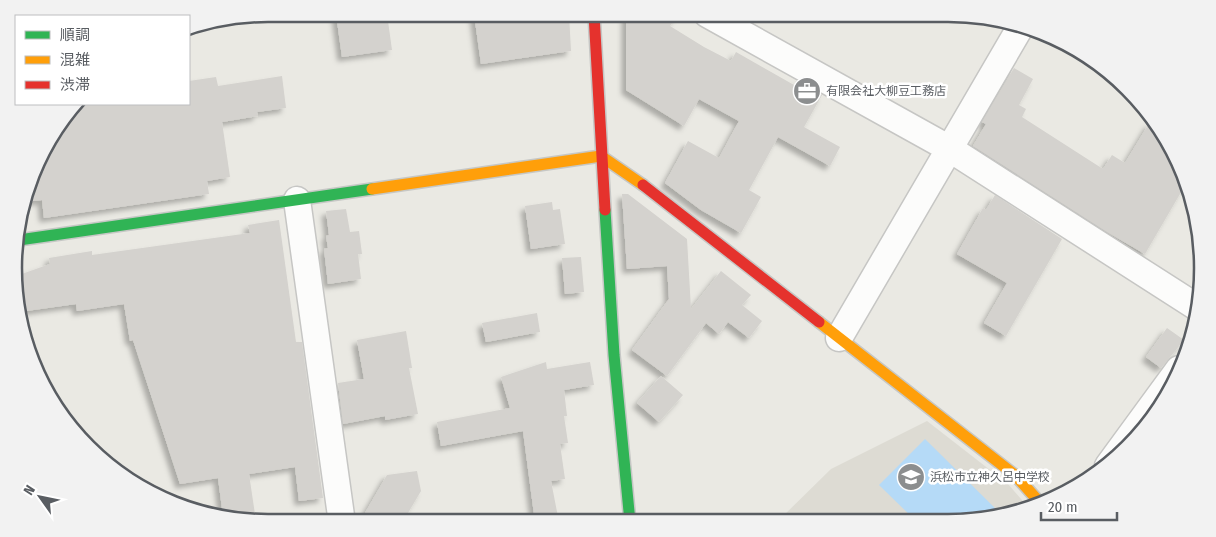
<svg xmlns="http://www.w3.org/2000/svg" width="1216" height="537" viewBox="0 0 1216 537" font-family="'Fira Sans Condensed','Noto Sans JP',sans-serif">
<defs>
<filter id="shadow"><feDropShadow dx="-4.5" dy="4.5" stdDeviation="2.5" flood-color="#0004"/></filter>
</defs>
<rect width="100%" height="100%" fill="#eae9e3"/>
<!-- education -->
<path fill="#dddbd3" d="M927,421L1008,484L1029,508L981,521L777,522L831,469Z"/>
<!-- water -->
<path fill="#b5daf7" d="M925,439L1002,515L981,521H916L879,485Z"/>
<!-- building -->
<path fill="#d4d2ce" filter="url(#shadow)" d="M336,14H387L392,50L342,57Z
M474,14H569L571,51L481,64Z
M626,14H678L670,26L704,47L731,61L736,52L794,85L796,81L822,95L804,127L840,147L830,166L778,137L749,190L761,197L741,233L701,210L665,183L688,141L719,158L739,121L699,99L684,126L626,90Z
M1014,68L1033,79L1019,105L1026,109L1022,117L1103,169L1112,155L1125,163L1150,122L1176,156L1184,187L1145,254L1107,232L973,146L986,124L982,122Z
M282,76L286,108L257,112L258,116L222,122L230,177L207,181L209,194L44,218L42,200L25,202L48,141L79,104H189V81L216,77L218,86Z
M622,194H628L687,239L691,309L721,271L751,295L742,305L762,321L749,338L728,322L719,334L706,323L667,376L632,350L669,299L667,266L627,269Z
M995,195L1062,239L1006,336L984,323L1007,283L957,254L983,208L986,210Z
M552,202L553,210L560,209L565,244L531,249L525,206Z
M346,209L350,232L359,231L362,254H358L361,279L328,284L324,249L328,248L326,236L329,235L326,211Z
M279,220L296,342H302L323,498L299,501L295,467L249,474L256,521L223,516L218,478L180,484L133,340L130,341L124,304L77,311L76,304L19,312V275L50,264L49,258L92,251V255L250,233L248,225Z
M581,257L584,292L565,294L562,258Z
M537,313L540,332L486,342L482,323Z
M1167,328L1184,340L1161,368L1146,357Z
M406,331L412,368H409L418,414L385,420V416L343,424L338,383L364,379L357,340Z
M546,362L547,369L590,362L594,385L564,390L567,416H564L568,443L560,444L565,479L551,481L559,522H535L523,431L441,446L437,422L510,408L501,377Z
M661,376L683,395L659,422L637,403Z
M417,471L421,491L402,523H382L365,513L387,475Z"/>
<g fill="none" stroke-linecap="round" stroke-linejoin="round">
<!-- street casing -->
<g stroke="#c6c6c4" stroke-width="29">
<path id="street" d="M707,14L950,149L1195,306
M297,200L342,523
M839,338L1021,26
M1108,466L1179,369"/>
</g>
<!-- fast casing -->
<g stroke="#c6c7c5" stroke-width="14">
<path id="fast" d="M605,210L614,355L630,522
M19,240L372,189"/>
</g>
<!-- slow casing -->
<g stroke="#c6c7c5" stroke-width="14">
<path id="slow" d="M372,189L601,156L643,185
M819,322L1016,476L1042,505"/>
</g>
<!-- jam casing -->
<g stroke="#c6c7c5" stroke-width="14">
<path id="jam" d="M594,14L605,210
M643,185L819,322"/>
</g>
<!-- street -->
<use href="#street" stroke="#fcfcfb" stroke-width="26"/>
<!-- fast -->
<use href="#fast" stroke="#30b455" stroke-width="11"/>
<!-- slow -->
<use href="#slow" stroke="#ff9f0a" stroke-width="11"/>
<!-- jam -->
<use href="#jam" stroke="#e5322d" stroke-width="11"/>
</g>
<!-- icons -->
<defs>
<g id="office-disc" transform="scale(1.4375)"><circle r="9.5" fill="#8c8e8f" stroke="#fff"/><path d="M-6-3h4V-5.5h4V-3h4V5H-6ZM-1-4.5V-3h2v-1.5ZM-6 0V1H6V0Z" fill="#fff"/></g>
<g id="school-disc" transform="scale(1.4375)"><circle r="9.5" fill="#8c8e8f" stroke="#fff"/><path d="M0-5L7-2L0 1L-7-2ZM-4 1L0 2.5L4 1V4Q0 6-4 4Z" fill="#fff"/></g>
</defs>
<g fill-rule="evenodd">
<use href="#office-disc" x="807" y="91"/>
<use href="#school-disc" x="911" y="477"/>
</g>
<g text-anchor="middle" stroke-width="5" stroke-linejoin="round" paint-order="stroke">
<!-- poi labels -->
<g font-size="12" fill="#595d62" stroke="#fff" text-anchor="start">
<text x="826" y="95">有限会社大柳豆工務店</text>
<text x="930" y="481">浜松市立神久呂中学校</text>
</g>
</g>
<!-- crop -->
<path d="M0 0H1216V537H0ZM268 22H948A246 246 0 0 1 1194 268V268A246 246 0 0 1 948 514H268A246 246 0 0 1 22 268V268A246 246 0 0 1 268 22Z" fill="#f2f2f2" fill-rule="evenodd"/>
<path fill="none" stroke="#595d62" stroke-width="2.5" d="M268 22H948A246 246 0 0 1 1194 268V268A246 246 0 0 1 948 514H268A246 246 0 0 1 22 268V268A246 246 0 0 1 268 22Z"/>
<!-- legend -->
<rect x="15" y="15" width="175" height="90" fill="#ffffff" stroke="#bdbec0"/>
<rect x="25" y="31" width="25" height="8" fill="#30b455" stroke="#bdbec0"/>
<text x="60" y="40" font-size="15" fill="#595d62">順調</text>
<rect x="25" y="56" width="25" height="8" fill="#ff9f0a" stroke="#bdbec0"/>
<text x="60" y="65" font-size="15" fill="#595d62">混雑</text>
<rect x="25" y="81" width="25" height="8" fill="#e5322d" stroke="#bdbec0"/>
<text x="60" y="90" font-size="15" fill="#595d62">渋滞</text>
<!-- north arrow -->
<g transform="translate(40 497) rotate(303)" stroke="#ffffff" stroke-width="4" paint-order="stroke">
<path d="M0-4L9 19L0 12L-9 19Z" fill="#595d62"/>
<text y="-8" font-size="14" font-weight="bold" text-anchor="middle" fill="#595d62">N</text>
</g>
<!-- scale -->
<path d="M1041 512v8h76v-8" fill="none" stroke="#595d62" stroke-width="2.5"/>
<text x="1048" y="512" font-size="15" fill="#595d62" stroke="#ffffff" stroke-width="4" paint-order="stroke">20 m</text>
</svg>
